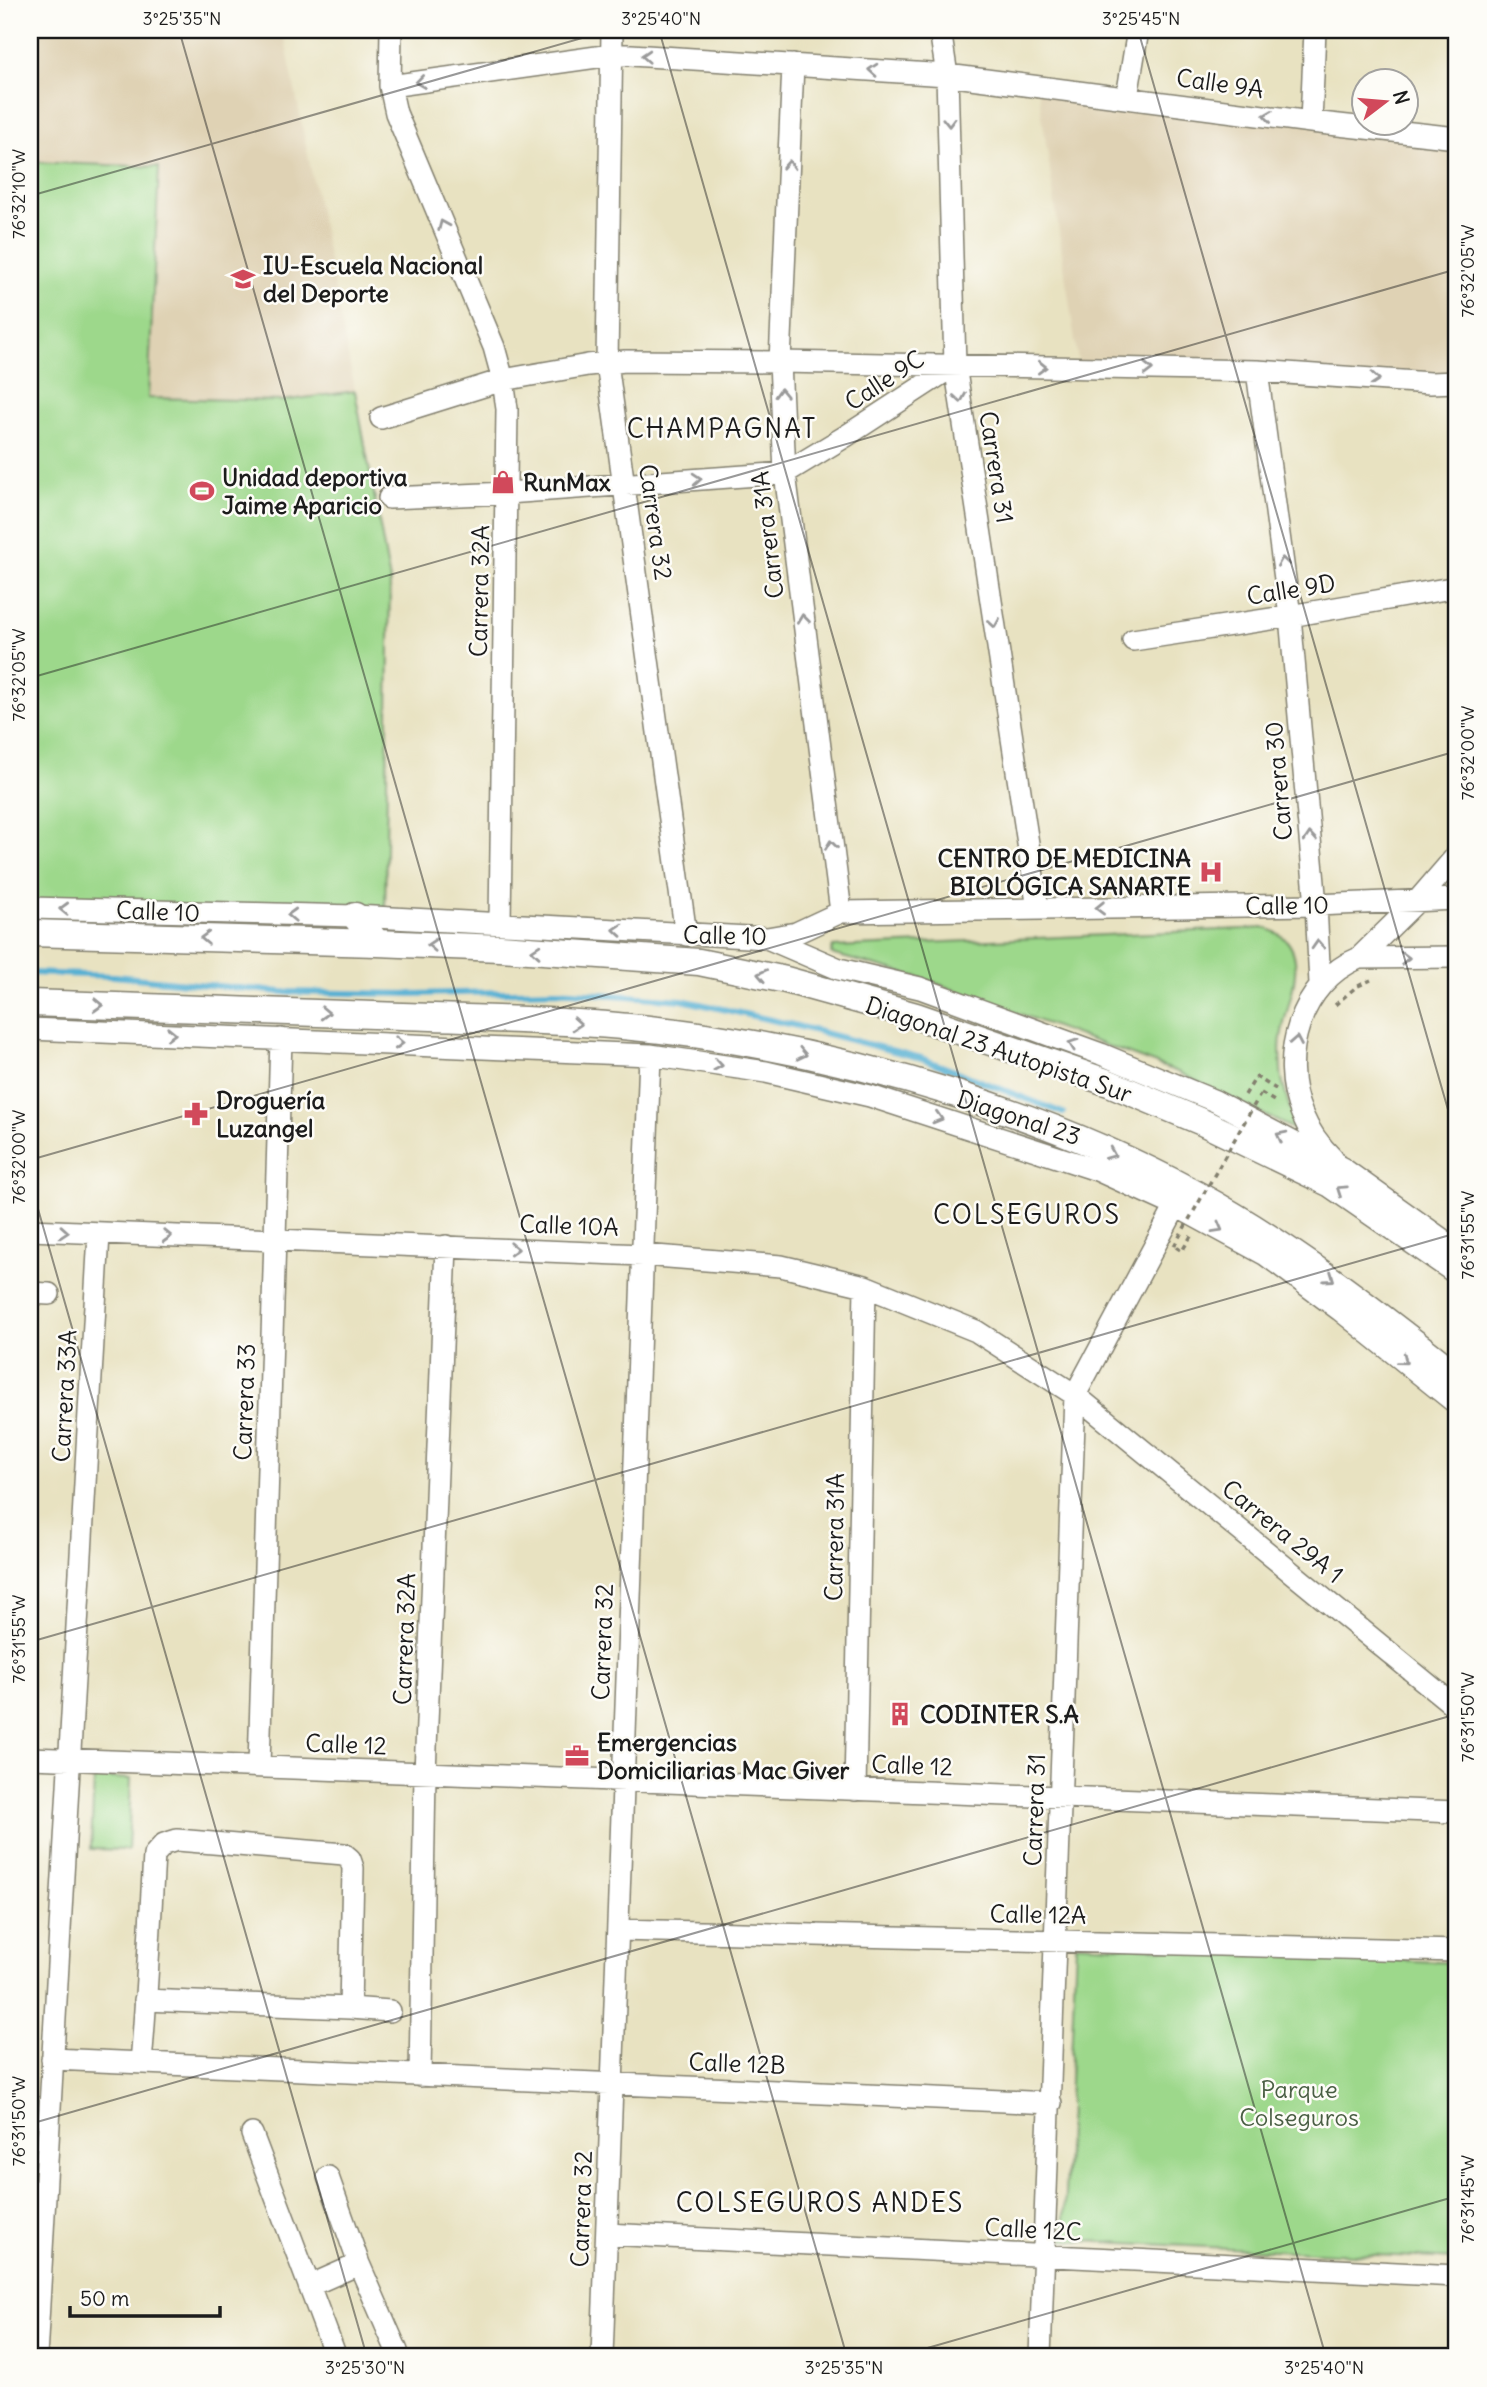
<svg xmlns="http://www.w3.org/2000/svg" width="1487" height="2387" viewBox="0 0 1487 2387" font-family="Delius,sans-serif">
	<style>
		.built { fill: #dfd2b4 }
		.green { fill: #9dd88b; stroke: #5c7a54; stroke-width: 2 }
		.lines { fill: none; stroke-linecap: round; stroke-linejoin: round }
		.stream { stroke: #56b0d3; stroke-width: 6 }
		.minor-casing { stroke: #827f6e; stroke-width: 24 }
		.major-casing { stroke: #827f6e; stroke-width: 29 }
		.path { stroke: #827f6e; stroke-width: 3.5; stroke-dasharray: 5 5; stroke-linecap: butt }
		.minor { stroke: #fff; stroke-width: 21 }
		.major { stroke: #fff; stroke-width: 26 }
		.path-bridge { stroke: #827f6e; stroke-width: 3.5; stroke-dasharray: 5 5; stroke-linecap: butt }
		.oneway { stroke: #999 }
		.ticks { fill: none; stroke: #1c1c1c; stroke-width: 2; stroke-opacity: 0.45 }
		.labels { text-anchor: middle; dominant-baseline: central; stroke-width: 5; stroke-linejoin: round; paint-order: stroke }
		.street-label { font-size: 24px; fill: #1c1c1c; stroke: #fdfcf7 }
		.poi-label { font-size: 24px; font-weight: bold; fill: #1c1c1c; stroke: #fdfcf7; text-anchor: start }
		.park-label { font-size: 24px; fill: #495e43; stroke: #fdfcf7 }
		.neighbourhood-label { font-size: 26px; letter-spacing: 2px; fill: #1c1c1c; stroke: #fdfcf7 }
		.neatline { fill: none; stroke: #1c1c1c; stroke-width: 2.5 }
		.ticks-label { font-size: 18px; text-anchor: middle; fill: #1c1c1c }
	</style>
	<rect width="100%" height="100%" fill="#fdfcf7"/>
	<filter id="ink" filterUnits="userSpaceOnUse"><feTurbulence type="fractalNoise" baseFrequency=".0143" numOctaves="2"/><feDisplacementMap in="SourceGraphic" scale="14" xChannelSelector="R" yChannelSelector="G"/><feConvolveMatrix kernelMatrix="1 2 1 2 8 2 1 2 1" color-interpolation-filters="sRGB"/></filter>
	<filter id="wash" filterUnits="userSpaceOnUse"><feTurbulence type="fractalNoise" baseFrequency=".00686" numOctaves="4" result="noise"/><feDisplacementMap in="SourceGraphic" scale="28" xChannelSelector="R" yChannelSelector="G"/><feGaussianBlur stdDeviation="1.57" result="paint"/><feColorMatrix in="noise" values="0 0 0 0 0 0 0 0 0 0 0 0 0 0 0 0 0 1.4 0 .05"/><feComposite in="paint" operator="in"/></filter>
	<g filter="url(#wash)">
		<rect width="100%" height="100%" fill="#e8e2c1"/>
		<path class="built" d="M30,30H283L355,391L282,401L148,398L159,167L30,162Z
			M1038,88L1457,138V382L1079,368Z
			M30,1772H38L30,2015Z"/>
		<path class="green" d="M30,162L159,167L148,398L282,401L355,391L390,581L385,917L30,908Z
			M1265,928C1316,943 1289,995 1282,1032C1279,1044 1280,1058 1281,1070C1282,1089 1291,1110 1297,1129L1295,1130L1178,1072L922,978L831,954L833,947Z
			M94,1777L131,1779L128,1850L91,1849Z
			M1076,1944L1457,1963V2259L1063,2240Z"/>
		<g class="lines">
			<path class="stream" d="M30,973L114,976L281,992L411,994L558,991L682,1000L789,1024L921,1058L1063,1113"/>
		</g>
	</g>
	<g filter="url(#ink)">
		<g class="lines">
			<g class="minor-casing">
				<path id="minor" d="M391,30L390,86L396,113L494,347L503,380L507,409L500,922
					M612,30L607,363L686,935
					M940,30L947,75L955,365L1038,909
					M793,65L780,362L785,473L841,912
					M390,86L611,55H631L947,75L1311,122L1457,138
					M1127,97L1138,30
					M1311,122L1315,30
					M1257,371L1290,616L1316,905L1320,984
					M381,418L503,380L588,365L625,361L780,362L1257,371L1430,383L1457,382
					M389,498L507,493L785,473L846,436L955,365
					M1133,640L1290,616L1457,587
					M30,908L355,916L767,938L796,933L841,912L1316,905L1457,899
					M767,938L839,969L920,988L1101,1054L1215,1101L1342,1168L1457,1250
					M1359,958L1419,899L1457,855
					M30,1029L650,1055L766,1072L870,1096L1097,1170L1176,1206L1266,1255L1340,1310L1457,1404
					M1333,1159C1320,1146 1309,1131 1302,1114C1278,1058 1300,982 1359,958L1457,957
					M30,1230L643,1255L781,1266L865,1286L976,1331L1075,1395L1457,1708
					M30,1293L49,1294
					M30,1758L1457,1812
					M259,1766L281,1039
					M855,1790L865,1286
					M618,1930L1457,1951
					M350,2008L390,2011
					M52,2059L1051,2103
					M141,2063C147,1994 150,1924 154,1855L164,1844L177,1840L344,1854L350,1859L353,1868L350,2008L145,2000
					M420,2076L425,1773L446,1246
					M252,2134L336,2357
					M328,2177L359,2264L397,2351
					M607,2234L1457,2276
					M309,2286L359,2264
					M36,2357L99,1234
					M602,2357L650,1055
					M1040,2357L1075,1395L1176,1206"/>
			</g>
			<g class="major-casing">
				<path id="major" d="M355,916L377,943
					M30,933L377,943L500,948L699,962L786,980L916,1016L1109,1083L1202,1122L1331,1184L1457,1271
					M30,1003C154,1007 278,1012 402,1016C503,1019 606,1021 706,1036C871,1061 1048,1114 1196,1194C1290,1245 1373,1310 1457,1376"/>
			</g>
			<path class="path" d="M1335,1005L1356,987L1371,980
				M1261,1093L1274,1101L1276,1098
				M1245,1095L1256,1077L1276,1089
				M1176,1247L1182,1251L1191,1236"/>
			<use href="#minor" class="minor"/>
			<use href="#major" class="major"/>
			<path class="path-bridge" d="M1174,1246L1261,1093"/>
		</g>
		<defs><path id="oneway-chevron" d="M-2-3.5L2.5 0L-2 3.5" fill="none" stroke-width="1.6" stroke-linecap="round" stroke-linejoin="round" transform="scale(1.75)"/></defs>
		<g class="oneway">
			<use href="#oneway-chevron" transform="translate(646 56) rotate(-177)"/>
			<use href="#oneway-chevron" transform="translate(873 70) rotate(-176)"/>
			<use href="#oneway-chevron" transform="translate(420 82) rotate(172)"/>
			<use href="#oneway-chevron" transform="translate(1268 116) rotate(-172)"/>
			<use href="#oneway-chevron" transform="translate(949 122) rotate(89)"/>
			<use href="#oneway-chevron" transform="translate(789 165) rotate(-87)"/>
			<use href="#oneway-chevron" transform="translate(443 225) rotate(-113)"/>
			<use href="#oneway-chevron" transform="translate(1042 367) rotate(1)"/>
			<use href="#oneway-chevron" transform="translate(1148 369) rotate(1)"/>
			<use href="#oneway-chevron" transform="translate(1375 379) rotate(4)"/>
			<use href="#oneway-chevron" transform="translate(781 393) rotate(-92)"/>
			<use href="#oneway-chevron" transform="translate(960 398) rotate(81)"/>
			<use href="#oneway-chevron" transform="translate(697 479) rotate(-4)"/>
			<use href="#oneway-chevron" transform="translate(1283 562) rotate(-98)"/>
			<use href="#oneway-chevron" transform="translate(803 619) rotate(-97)"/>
			<use href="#oneway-chevron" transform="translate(994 623) rotate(81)"/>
			<use href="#oneway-chevron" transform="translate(1310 837) rotate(-95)"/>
			<use href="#oneway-chevron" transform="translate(831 845) rotate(-97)"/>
			<use href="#oneway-chevron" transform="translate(1100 908) rotate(179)"/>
			<use href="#oneway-chevron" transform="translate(64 909) rotate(-178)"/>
			<use href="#oneway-chevron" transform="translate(292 915) rotate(-178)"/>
			<use href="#oneway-chevron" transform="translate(618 930) rotate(-176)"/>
			<use href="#oneway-chevron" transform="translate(205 938) rotate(-178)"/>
			<use href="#oneway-chevron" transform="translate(432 945) rotate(-177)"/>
			<use href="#oneway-chevron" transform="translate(1318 945) rotate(-93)"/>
			<use href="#oneway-chevron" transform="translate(536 951) rotate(-176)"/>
			<use href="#oneway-chevron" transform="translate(1405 958) rotate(-1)"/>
			<use href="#oneway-chevron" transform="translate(762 975) rotate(-168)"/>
			<use href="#oneway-chevron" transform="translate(98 1005) rotate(2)"/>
			<use href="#oneway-chevron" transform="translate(325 1013) rotate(2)"/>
			<use href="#oneway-chevron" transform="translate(577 1024) rotate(4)"/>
			<use href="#oneway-chevron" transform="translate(171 1034) rotate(2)"/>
			<use href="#oneway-chevron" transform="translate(1296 1041) rotate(-80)"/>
			<use href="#oneway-chevron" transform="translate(399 1043) rotate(2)"/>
			<use href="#oneway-chevron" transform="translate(1073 1044) rotate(-160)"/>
			<use href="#oneway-chevron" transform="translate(802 1054) rotate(12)"/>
			<use href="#oneway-chevron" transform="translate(718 1065) rotate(9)"/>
			<use href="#oneway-chevron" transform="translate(938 1118) rotate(17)"/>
			<use href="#oneway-chevron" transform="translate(1281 1136) rotate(-153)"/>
			<use href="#oneway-chevron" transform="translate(1111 1154) rotate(23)"/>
			<use href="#oneway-chevron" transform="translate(1341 1190) rotate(-146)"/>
			<use href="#oneway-chevron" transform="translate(1218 1228) rotate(29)"/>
			<use href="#oneway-chevron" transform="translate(64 1232) rotate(4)"/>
			<use href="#oneway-chevron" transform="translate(167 1236) rotate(2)"/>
			<use href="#oneway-chevron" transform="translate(514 1249) rotate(2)"/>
			<use href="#oneway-chevron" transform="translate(1330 1278) rotate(35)"/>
			<use href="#oneway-chevron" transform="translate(1403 1360) rotate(39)"/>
		</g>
	</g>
	<path class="ticks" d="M179,30L847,2357M659,30L1326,2357M1138,30L1457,1141M30,196L610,30M30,678L1457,269M30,1160L1457,751M30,1181L367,2357M30,1642L1457,1233M30,2124L1457,1714M896,2357L1457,2196"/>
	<defs>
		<g id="university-bare" transform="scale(1.89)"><path d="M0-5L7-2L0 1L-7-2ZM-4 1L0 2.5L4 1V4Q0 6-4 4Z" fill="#d1495b" stroke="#fdfcf7" stroke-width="2.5" paint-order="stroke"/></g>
		<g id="shop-bare" transform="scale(1.89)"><path d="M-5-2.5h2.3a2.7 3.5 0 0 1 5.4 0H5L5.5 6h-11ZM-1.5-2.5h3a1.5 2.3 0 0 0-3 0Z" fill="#d1495b" stroke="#fdfcf7" stroke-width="2.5" paint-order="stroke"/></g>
		<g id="stadium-bare" transform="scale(1.89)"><path d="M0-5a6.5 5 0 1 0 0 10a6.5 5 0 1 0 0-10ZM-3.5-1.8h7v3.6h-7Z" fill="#d1495b" stroke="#fdfcf7" stroke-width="2.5" paint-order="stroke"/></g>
		<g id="hospital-bare" transform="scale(1.89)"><path d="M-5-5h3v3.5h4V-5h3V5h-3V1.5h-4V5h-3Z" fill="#d1495b" stroke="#fdfcf7" stroke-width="2.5" paint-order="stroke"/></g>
		<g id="pharmacy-bare" transform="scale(1.89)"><path d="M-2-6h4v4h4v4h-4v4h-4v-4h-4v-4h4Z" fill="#d1495b" stroke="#fdfcf7" stroke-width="2.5" paint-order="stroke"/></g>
		<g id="building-bare" transform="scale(1.89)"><path d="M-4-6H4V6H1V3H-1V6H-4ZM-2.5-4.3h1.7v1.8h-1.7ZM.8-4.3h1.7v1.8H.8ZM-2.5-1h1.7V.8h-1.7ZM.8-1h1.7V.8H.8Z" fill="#d1495b" stroke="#fdfcf7" stroke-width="2.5" paint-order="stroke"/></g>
		<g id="office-bare" transform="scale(1.89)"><path d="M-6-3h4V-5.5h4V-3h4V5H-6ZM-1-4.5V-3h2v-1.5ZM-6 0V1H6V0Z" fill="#d1495b" stroke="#fdfcf7" stroke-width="2.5" paint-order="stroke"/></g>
	</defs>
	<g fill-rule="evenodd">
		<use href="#university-bare" x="243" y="279"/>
		<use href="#shop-bare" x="503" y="482"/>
		<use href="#stadium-bare" x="202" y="491"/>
		<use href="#hospital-bare" x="1211" y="872"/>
		<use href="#pharmacy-bare" x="196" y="1114"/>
		<use href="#building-bare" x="900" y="1714"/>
		<use href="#office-bare" x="577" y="1756"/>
	</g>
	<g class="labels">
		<g class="street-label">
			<text transform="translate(1220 83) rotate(8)">Calle 9A</text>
			<text transform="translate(884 380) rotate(-33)">Calle 9C</text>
			<text transform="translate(997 467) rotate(81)">Carrera 31</text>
			<text transform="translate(656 522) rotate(82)">Carrera 32</text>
			<text transform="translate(767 535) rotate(-97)">Carrera 31A</text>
			<text transform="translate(1291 589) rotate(-9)">Calle 9D</text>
			<text transform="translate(479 591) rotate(-89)">Carrera 32A</text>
			<text transform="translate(1278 781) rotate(-95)">Carrera 30</text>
			<text transform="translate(1287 905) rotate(-1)">Calle 10</text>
			<text transform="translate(158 911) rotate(2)">Calle 10</text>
			<text transform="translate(725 935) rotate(1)">Calle 10</text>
			<text transform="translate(999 1049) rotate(19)">Diagonal 23 Autopista Sur</text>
			<text transform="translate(1019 1117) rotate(18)">Diagonal 23</text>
			<text transform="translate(569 1225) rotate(2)">Calle 10A</text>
			<text transform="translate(64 1396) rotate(-87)">Carrera 33A</text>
			<text transform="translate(244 1402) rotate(-88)">Carrera 33</text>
			<text transform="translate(1283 1531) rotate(39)">Carrera 29A 1</text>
			<text transform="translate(834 1537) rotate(-89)">Carrera 31A</text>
			<text transform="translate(404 1639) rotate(-88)">Carrera 32A</text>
			<text transform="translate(602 1642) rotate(-88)">Carrera 32</text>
			<text transform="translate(346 1744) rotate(2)">Calle 12</text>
			<text transform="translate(912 1765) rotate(2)">Calle 12</text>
			<text transform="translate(1034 1810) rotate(-88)">Carrera 31</text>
			<text transform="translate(1038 1914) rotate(1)">Calle 12A</text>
			<text transform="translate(737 2063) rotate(2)">Calle 12B</text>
			<text transform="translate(581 2209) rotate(-88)">Carrera 32</text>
			<text transform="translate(1033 2229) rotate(3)">Calle 12C</text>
		</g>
		<g class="poi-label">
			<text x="263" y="265">IU-Escuela Nacional<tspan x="263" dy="28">del Deporte</tspan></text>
			<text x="222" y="477">Unidad deportiva<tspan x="222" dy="28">Jaime Aparicio</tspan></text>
			<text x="523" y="482">RunMax</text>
			<text x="1191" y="858" text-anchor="end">CENTRO DE MEDICINA<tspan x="1191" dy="28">BIOLÓGICA SANARTE</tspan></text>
			<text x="216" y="1100">Droguería<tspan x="216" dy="28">Luzangel</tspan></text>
			<text x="920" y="1714">CODINTER S.A</text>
			<text x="597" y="1742">Emergencias<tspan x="597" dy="28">Domiciliarias Mac Giver</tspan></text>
		</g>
		<g class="park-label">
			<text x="1299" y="2089">Parque<tspan x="1299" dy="28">Colseguros</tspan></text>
		</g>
		<g class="neighbourhood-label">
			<text x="722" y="428">CHAMPAGNAT</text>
			<text x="1027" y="1214">COLSEGUROS</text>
			<text x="820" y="2202">COLSEGUROS ANDES</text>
		</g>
	</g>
	<rect width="1487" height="2387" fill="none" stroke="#fdfcf7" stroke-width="77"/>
	<g transform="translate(1385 102) rotate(74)"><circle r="33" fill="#fdfcf7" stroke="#a3a29f" stroke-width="2"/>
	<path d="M0-5L12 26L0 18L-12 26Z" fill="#d1495b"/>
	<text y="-10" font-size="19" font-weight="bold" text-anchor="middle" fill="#1c1c1c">N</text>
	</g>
	<path d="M70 2306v10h150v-10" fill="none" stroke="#1c1c1c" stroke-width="3.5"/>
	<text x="80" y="2306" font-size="21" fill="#1c1c1c" stroke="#fdfcf7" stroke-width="5" paint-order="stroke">50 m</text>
	<rect x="38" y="38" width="1410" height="2310" class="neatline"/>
	<g class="ticks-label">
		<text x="182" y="25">3°25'35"N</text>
		<text x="661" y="25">3°25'40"N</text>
		<text x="1141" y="25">3°25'45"N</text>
		<text transform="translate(19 194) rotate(-90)" y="6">76°32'10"W</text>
		<text transform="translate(1468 271) rotate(-90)" y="6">76°32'05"W</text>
		<text transform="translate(19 675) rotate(-90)" y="6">76°32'05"W</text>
		<text transform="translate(1468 753) rotate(-90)" y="6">76°32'00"W</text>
		<text transform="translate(19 1157) rotate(-90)" y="6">76°32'00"W</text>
		<text transform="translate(1468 1235) rotate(-90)" y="6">76°31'55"W</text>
		<text transform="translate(19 1639) rotate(-90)" y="6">76°31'55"W</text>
		<text transform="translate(1468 1717) rotate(-90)" y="6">76°31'50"W</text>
		<text transform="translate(19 2121) rotate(-90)" y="6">76°31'50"W</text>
		<text transform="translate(1468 2199) rotate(-90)" y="6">76°31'45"W</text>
		<text x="365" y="2374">3°25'30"N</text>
		<text x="844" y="2374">3°25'35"N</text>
		<text x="1324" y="2374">3°25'40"N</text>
	</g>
</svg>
